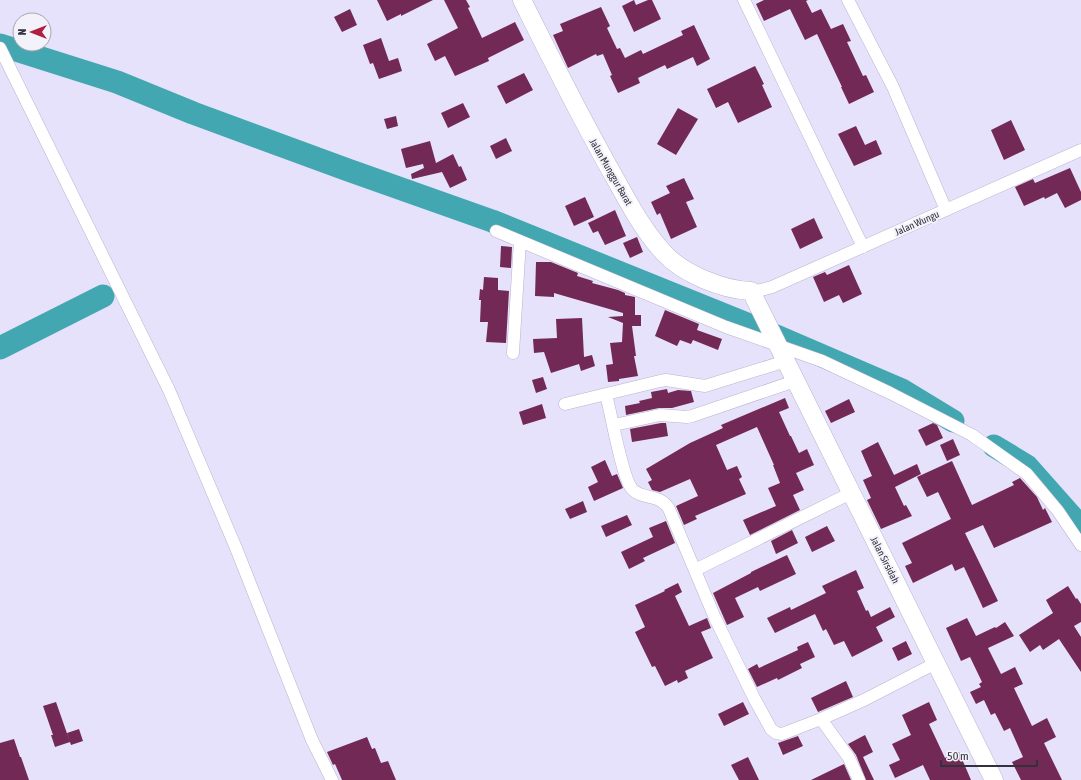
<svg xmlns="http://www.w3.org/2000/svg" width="1081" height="780" viewBox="0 0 1081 780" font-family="'Asap Condensed',sans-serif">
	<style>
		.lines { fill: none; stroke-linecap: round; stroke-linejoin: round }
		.river { stroke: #42a7b0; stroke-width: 23 }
		.building { fill: #722956 }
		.street-casing { stroke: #b9b5cc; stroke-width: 13 }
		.secondary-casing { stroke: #b9b5cc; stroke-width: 19 }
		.street { stroke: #fff; stroke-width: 12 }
		.secondary { stroke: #fff; stroke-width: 18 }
		.labels { text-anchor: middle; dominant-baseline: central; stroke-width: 4; stroke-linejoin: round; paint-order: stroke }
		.street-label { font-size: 10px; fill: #33313b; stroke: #f3f2fb }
	</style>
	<rect width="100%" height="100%" fill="#e6e2fb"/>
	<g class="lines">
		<path class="river" d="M0,45L117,82L193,113L348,170L492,221L769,333L902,390L953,421
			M0,348L103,296
			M994,446L1027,466L1081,527"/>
	</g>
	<path class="building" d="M377,0H433L401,16V14L387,21Z
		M444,0H466L470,7L468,8L482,38L515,22L524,40L488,58L489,61L455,76L445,56L435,61L427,44L458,28Z
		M634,0L636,5L648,0H652L661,19L634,32L622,6Z
		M764,0H808L806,1L812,13L821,9L831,29L843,24L851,41L847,42L863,76L866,75L874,92L849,104L841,87H842L817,34L805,40L790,9L764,21L756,4Z
		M601,7L610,26L607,28L617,49L620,48L625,58L641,50L643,54L683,35L681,31L694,25L710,59L697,66L693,57L667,69L665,65L638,78L640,83L618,93L610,76L612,75L603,54L597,56L596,54L568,68L553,35L563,31L560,24Z
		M350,9L357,25L342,32L334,17Z
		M381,38L389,61L398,58L402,71L379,79L373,63L370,64L363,45Z
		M755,66L764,84L762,85L772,107L738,123L728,102L716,108L707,89Z
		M524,73L533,90L506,104L497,86Z
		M463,103L470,117L448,128L441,113Z
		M678,108L698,119L676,155L657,144Z
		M396,116L398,126L387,129L384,119Z
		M1011,120L1025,150L1004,160L991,130Z
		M856,126L865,145L876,140L882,154L854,166L838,134Z
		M506,138L512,151L496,159L490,146Z
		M430,141L436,163L453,154L459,167L461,166L467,180L450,188L442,172L412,179L411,174L424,168L423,164L406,168L401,149Z
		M1070,168L1081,192V200L1065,208L1057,193L1045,199L1044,197L1024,206L1015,187L1033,179L1035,183Z
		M684,178L694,199L686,202L697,227L671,239L660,213L657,215L651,202L670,193L666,186Z
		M585,197L594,217L574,226L565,206Z
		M615,210L626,236L605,245L598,231L593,233L588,223Z
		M814,218L823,238L800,249L791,229Z
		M637,237L643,252L630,258L623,243Z
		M501,246L512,247L511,268L500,267Z
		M536,262H551L578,273L577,276L593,281L592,283L618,290L625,293V295L635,297V315H641V326H632L636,356H634L638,376L619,379V381L608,382L606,365L613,364L610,343L622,342L623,323L608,317L623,316V313L554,293V297L535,296Z
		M849,265L862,294L843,303L839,295L824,302L813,277L825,272L827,275Z
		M484,277L498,278V290L509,291L506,343L486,342L488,322H480L481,300H479L480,289L483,290Z
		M665,310L699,324L697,330L722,339L718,350L693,340L691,344L680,340L677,346L655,336Z
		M582,318L584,357L592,355L595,366L581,371L579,364L551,373L544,352L534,353L533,339L557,338L556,319Z
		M543,377L547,389L536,393L532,380Z
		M667,389L668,393L678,390L691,391L694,402L672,408H659L626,415L625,406L640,403L639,401L652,398L651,392Z
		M785,398L789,408L779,412L790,436H791L799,453L807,449L814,465L796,473L804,490L793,495L800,510L750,535L743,520L776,506L768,488L780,483L773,465H774L757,427L716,445L727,470L737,466L742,477L739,479L746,494L695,516L697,519L684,525L676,506L698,496L690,479L660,492L652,490L648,482L652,480L646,469L690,443L723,428L721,425Z
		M849,399L855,412L831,423L825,411Z
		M542,404L546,418L523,425L519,412Z
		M661,423H666L668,436L632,442L630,429Z
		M933,423L937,425L943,438L926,446L918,430Z
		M953,439L960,455L947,461L940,445Z
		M878,442L894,475L917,464L921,474L895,487L904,506L906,505L912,516L881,529L867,500L871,498L863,480L872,476L861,451Z
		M605,460L612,476L617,474L623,488L594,501L588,487L598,482L591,467Z
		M952,461L972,505L1014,485L1012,482L1020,478L1037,497L1043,510L1045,508L1052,522L994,548L983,525L965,533L998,601L983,608L964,567L955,571L952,564L913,583L905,566L912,563L902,543L951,519L938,492L927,497L917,477Z
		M583,501L587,512L570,519L565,509Z
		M627,515L632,525L606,537L601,526Z
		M666,521L675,543L643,558L645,561L629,569L621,552L653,537L649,528Z
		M827,526L835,541L812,552L805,537Z
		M792,530L798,543L776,554L771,541Z
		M787,555L796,574L760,591L758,587L735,598L744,617L727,625L713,593L751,573V572Z
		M856,570L864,588L857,591L866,611L868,610L871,617L890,607L895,617L876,627L883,641L852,657L844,641L834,645L826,629L823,631L815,614L775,633L767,618L790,607L791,610L826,593L822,586Z
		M678,583L682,592L675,596L689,626L707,618L711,628L701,632L713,658L685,671L688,678L678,683L677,680L665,686L655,666L652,667L635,632L645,627L635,605L665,591L664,590Z
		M1068,586L1076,599L1077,598L1081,604V622L1074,626L1081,637V672L1059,639L1043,650L1040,645L1030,652L1019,635L1053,613L1046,600Z
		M967,618L976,636L995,627L996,628L1005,622L1014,636L988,648L1001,674L1015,667L1023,684L1014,688L1032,726L1047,718L1056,737L1044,743L1062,780H1021L1012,762L1023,757L1010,728L1004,731L995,713L991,715L984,700L976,704L970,692L981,687L979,684L982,682L970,657L961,661L946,628Z
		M906,641L912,654L898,661L892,648Z
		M808,642L815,657L800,664L802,668L778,680L777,678L757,687L748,669L757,664L759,668L798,650L797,647Z
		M846,681L853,697L818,712L811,698Z
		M56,702L70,742L55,747L51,735H53L43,706Z
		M743,702L749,714L724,726L718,714Z
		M929,702L937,720L929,724L945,758L959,752L971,780H930L923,765L895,778L889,765L900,760L892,744L911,735L902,715Z
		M79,729L83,741L71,745L67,733Z
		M865,735L873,752L863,757L874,780H866L856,755L848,744Z
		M798,736L803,746L783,755L778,743Z
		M367,737L372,749L375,748L381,763L388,761L396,780H342L335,764L333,765L327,752Z
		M14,739L20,757H21L29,780H0V743Z
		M748,757L759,780H739L731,765Z
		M844,764L851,780H811Z"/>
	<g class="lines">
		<g class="street-casing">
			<path id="street" d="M744,0L863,247
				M848,0L893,87L946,210
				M0,48L169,390L236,548L312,740L332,780
				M496,231L726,327L822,361L890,393L972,435L1027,474L1058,511L1081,545
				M751,291L761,290L772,287L1081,150
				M513,353L520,241
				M606,394C611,413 622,477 632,489C642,500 660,493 669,509L715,618L754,698L771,729L776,733L782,734L821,719L849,758L859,780
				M565,404L660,381L666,380L705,386L786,361
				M614,425L660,415L687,417L692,416L795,381
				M695,570L851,493
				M821,719L864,700L936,663"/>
		</g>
		<g class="secondary-casing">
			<path id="secondary" d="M522,0C552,60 582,121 616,180C630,205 644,232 664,253C683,274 723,290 751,291L994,780"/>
		</g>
		<use href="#street" class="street"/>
		<use href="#secondary" class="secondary"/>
	</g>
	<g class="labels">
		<g class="street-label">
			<text transform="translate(611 172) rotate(60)">Jalan Munggur Barat</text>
			<text transform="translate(917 223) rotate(-24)">Jalan Wungu</text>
			<text transform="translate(885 560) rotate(63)">Jalan Sirsidah</text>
		</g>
	</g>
	<g transform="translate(32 32) rotate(270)"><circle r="19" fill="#f3f2fb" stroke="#a6a5ae"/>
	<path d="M0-3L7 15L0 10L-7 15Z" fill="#b11e40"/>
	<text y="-6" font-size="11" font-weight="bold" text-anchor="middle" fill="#33313b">N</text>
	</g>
	<path d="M941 760v6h96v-6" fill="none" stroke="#33313b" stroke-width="2"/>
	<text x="947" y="760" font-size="12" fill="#33313b" stroke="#f3f2fb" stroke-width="3" paint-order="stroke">50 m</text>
</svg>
